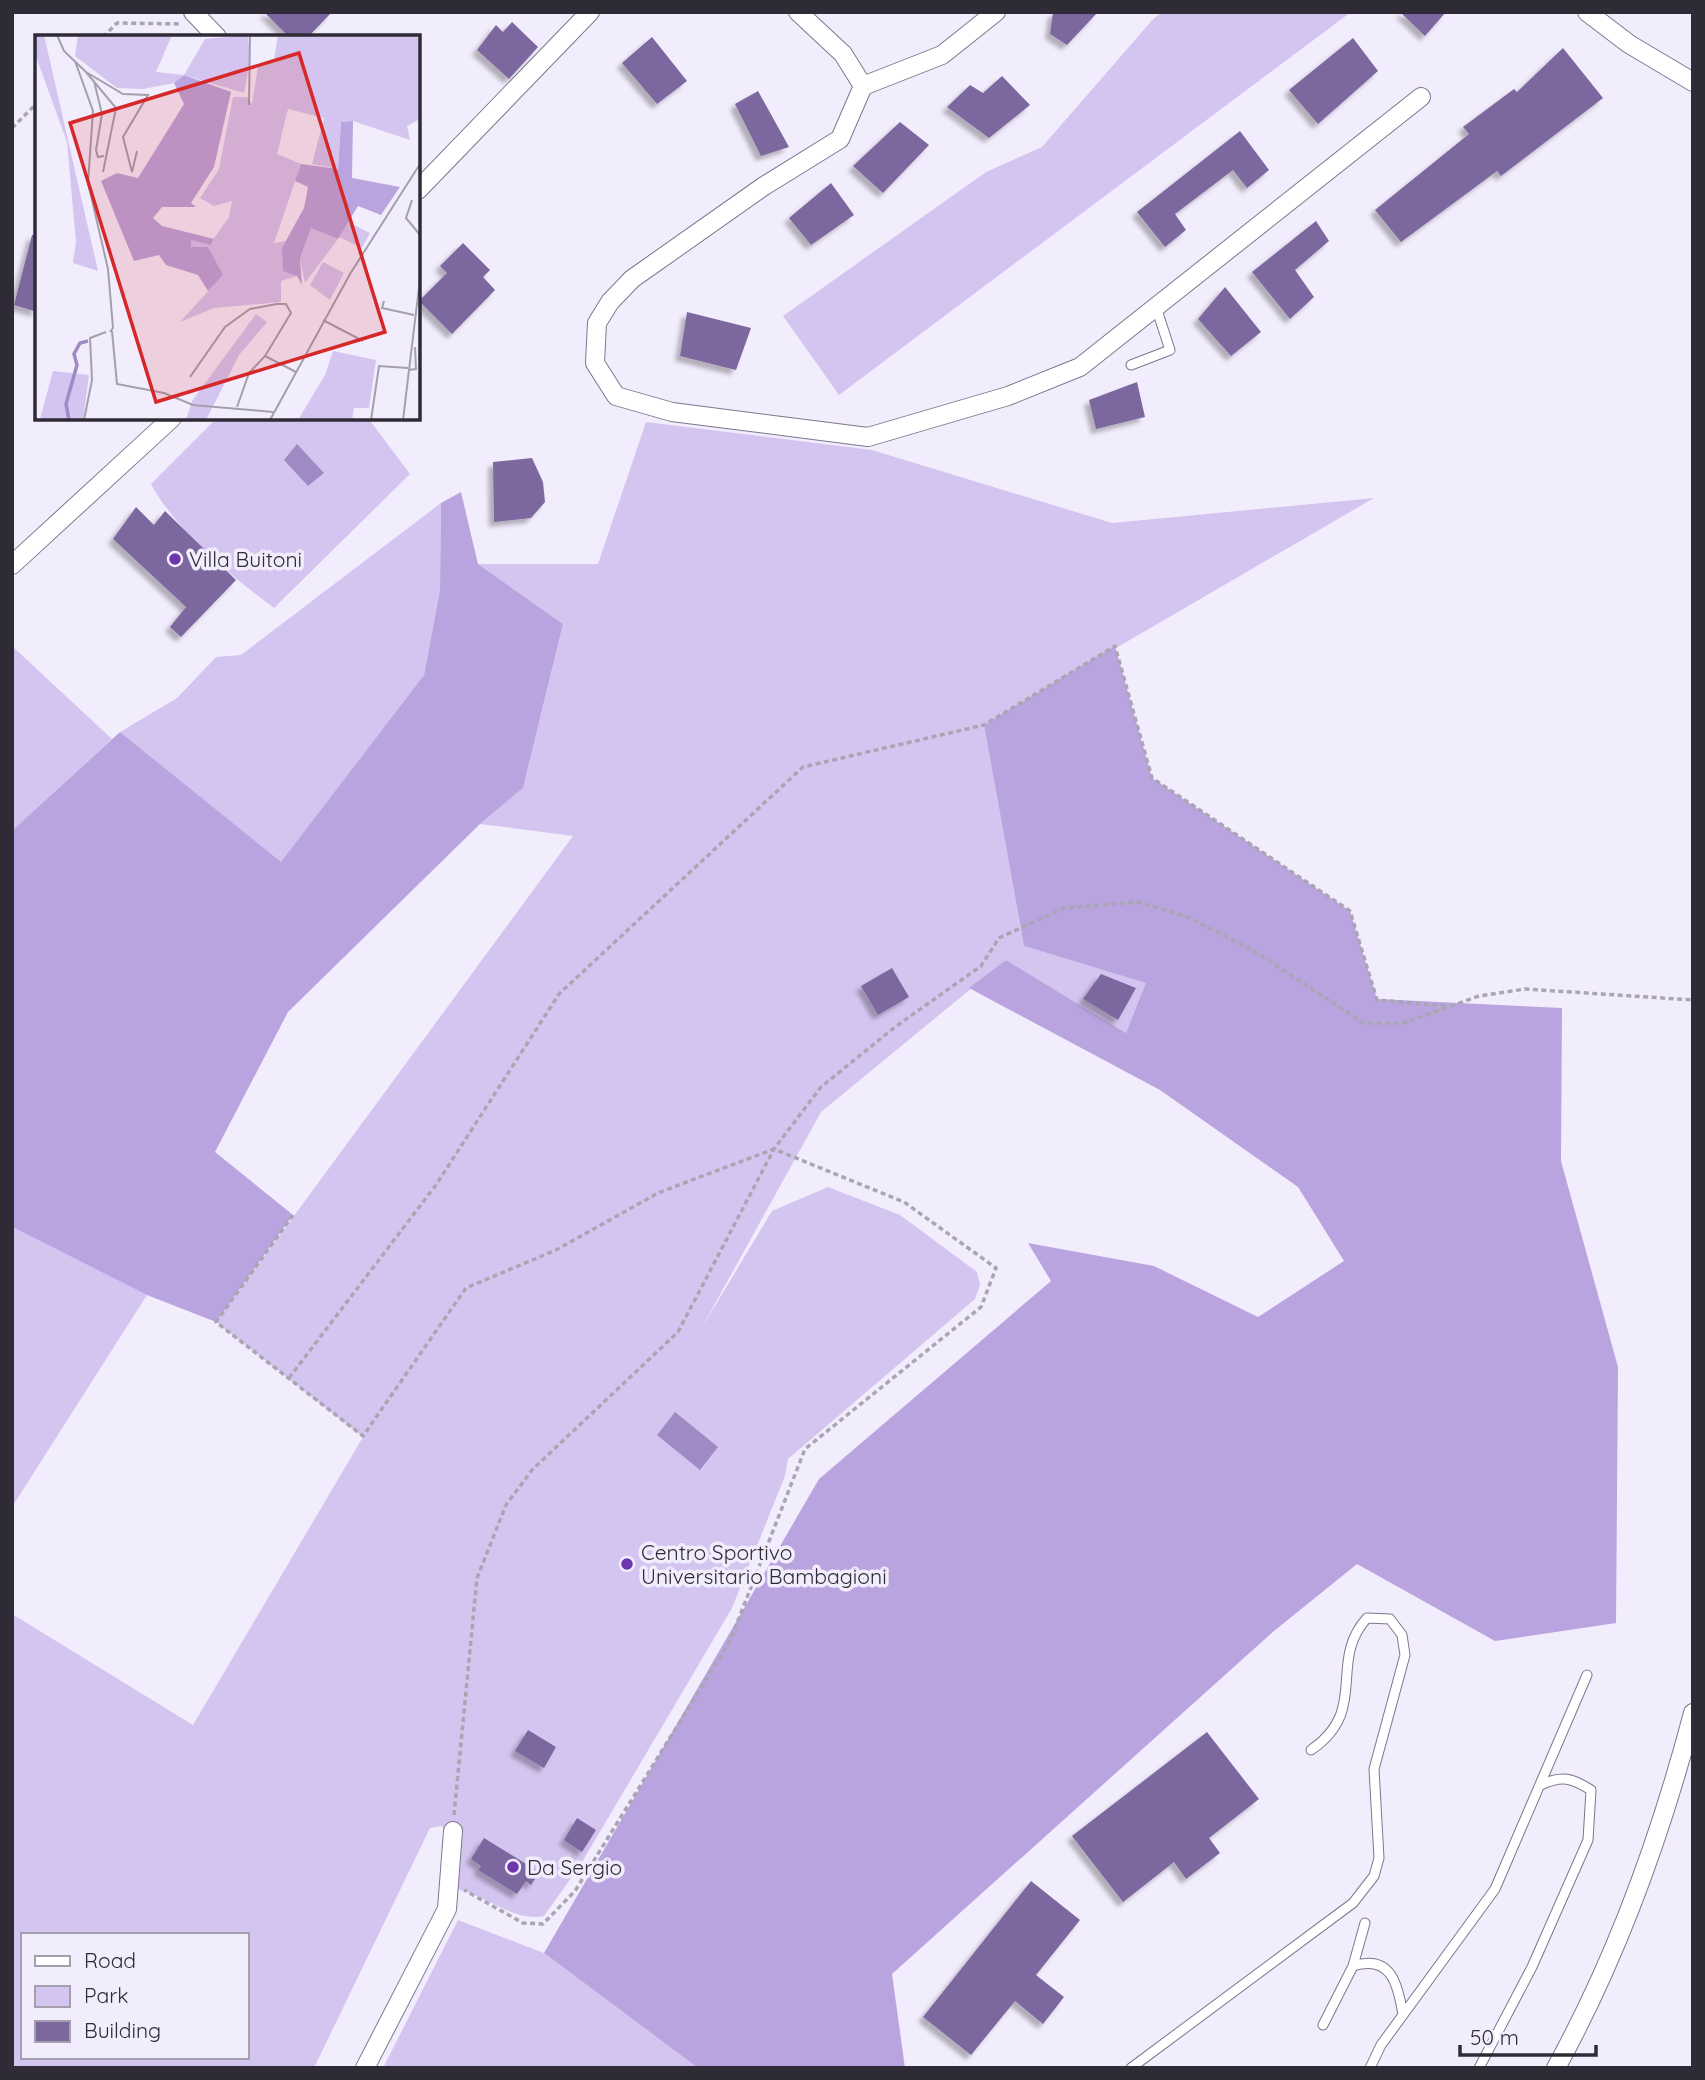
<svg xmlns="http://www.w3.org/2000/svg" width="1705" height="2080" viewBox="0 0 1705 2080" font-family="Quicksand,sans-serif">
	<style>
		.green { fill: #d4c5f0; fill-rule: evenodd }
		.forest { fill: #baa4df }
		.water { fill: #9f8ac3 }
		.building { fill: #7c689f; filter: url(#shadow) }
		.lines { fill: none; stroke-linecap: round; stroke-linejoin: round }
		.lane-casing { stroke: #7e768d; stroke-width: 11 }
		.street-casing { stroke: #7e768d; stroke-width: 20 }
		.path { stroke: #aaa5b3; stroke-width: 3.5; stroke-dasharray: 5 3.5; stroke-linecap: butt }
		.lane { stroke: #fff; stroke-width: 9 }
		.street { stroke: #fff; stroke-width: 18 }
		.poi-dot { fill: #6d36ac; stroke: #f2edfd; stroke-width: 2.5 }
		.labels { text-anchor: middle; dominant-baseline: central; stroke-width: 7; stroke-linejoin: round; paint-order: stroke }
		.poi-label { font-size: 21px; fill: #2f2b36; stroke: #f2edfd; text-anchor: start }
		.inset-river { fill: none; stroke: #9f8ac3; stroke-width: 3.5 }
		.inset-road { fill: none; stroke: #a49fad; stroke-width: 2 }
		.view { fill: #d62828; fill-opacity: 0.15; stroke: #d62828; stroke-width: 3.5 }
		.inset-edge { fill: none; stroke: #2f2b36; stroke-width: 3.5 }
	</style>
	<defs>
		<filter id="shadow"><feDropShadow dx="-5" dy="5" stdDeviation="2" flood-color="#0004"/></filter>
	</defs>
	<rect width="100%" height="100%" fill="#f2edfd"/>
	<path class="green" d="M1163,12H1351L839,395L783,316L986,172L1042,147L1154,18Z
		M217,418H368L410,474L274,608C229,574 178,533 151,484Z
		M646,422L872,450L1112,523L1374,498L984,725L1024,946L1147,983L1126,1033L1006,960L821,1112L701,1329L772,1211L828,1187L900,1215L977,1272L980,1285L975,1299L788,1459L785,1476L732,1608L581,1864L544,1916C511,1923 482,1890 449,1888L453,1831L441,1826L430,1828L314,2068H12V1614L193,1725L363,1437L216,1322L573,836L480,824L523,788L563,624L478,564H598ZM23,1935H247V2057H23Z
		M441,503L440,590L424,675L281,863L120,732L177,698L216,657L241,655Z
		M12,646L112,739L15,829L12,825Z
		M12,1227L147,1295L12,1507Z
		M458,1920L544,1953L698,2068H383Z"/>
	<path class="forest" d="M461,492L478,564L563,624L523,788L480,824L288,1012L215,1152L293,1215L216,1322L147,1295L12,1227V831L120,732L281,862L424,675L440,590L441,503Z
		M1115,646L1152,778L1350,911L1377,999L1562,1008L1561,1161L1618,1367L1616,1623L1495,1641L1357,1564L1274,1631L892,1974L905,2068H698L544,1953L819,1479L1051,1281L1028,1243L1154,1266L1258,1317L1344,1261L1298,1187L1160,1090L969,988L1006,960L1126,1033L1146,983L1024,946L984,725Z"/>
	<path class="water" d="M297,444L324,473L308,486L284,460Z
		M675,1412L718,1447L700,1470L657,1435Z"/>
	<path class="building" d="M264,12H332L308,37H289Z
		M1053,12H1098L1067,45L1050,34Z
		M1400,12H1446L1425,36Z
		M512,22L538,47L509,79L477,50L496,25L503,32Z
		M652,37L687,81L657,104L622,63Z
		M1353,38L1378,71L1318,124L1289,90Z
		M1563,48L1603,98L1501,176L1497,171L1401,242L1375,210L1469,134L1463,127L1514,89L1517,92Z
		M1002,76L1030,105L989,138L947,107L970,85L983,93Z
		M758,91L789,147L761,156L735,104Z
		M900,122L929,145L883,193L853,166Z
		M1240,131L1269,170L1247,188L1233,170L1175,214L1186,230L1165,247L1137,212Z
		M831,183L854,215L811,245L789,218Z
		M1316,221L1329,241L1295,270L1314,297L1290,319L1252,272Z
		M32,235H37V312L14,305Z
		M463,243L490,270L483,277L495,290L452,334L419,301L447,273L440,266Z
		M1225,287L1261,332L1231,356L1198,319Z
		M687,312L751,328L736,370L680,356Z
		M1137,382L1145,417L1096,429L1089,400Z
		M532,458L543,482L545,502L531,518L494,522L493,462Z
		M136,507L154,525L165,511L236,580L181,637L170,627L186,607L113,539Z
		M892,968L909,997L878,1015L861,986Z
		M1101,974L1136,988L1118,1020L1083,999Z
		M528,1730L556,1747L544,1768L515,1751Z
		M1207,1732L1259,1799L1209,1838L1220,1853L1186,1879L1174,1862L1123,1902L1072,1836Z
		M577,1818L596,1830L582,1852L564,1840Z
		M484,1838L539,1872L531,1885L526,1881L517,1894L478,1870L481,1866L471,1859Z
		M1031,1881L1080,1920L1036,1975L1064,1997L1043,2024L1015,2001L971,2055L923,2017Z"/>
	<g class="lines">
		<g class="lane-casing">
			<path id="lane" d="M1131,365L1170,350L1156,307
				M1353,1966L1365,1923
				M1323,2025L1353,1966C1391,1954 1398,1984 1403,2015
				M1131,2068L1353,1903L1374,1876L1379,1858L1374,1769L1405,1655L1402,1635L1390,1619L1367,1618C1327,1662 1370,1710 1311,1750
				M1370,2068L1381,2045L1495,1889L1587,1675
				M1479,2068L1532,1967L1588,1840L1591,1790C1572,1778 1562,1775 1541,1785"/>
		</g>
		<g class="street-casing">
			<path id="street" d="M193,12L217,37
				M798,12L843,54L863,86L840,139L764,186L632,279L610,302L597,323L595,363L616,396L672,412L868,437L1008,396L1080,367L1421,97
				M1587,12L1629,44L1693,82
				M863,86L942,55L996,12
				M418,190L590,12
				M12,565L172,418
				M365,2068L447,1909L453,1831
				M1556,2068C1617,1957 1661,1835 1693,1713"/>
		</g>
		<path class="path" d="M103,37L117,23L182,24
			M12,128L37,103
			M293,1215L216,1322L363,1436L466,1288L556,1250L658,1193L774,1149L904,1202L996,1268L981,1307L805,1449L730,1641L575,1891L543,1924L523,1923L464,1890
			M289,1378L436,1185L559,994L803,767L984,725L1115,646L1152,778L1350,911L1377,1000L1447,1006
			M454,1815L477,1578L506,1505L532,1470L678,1332L774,1149L821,1087L895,1027L981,966L999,938L1064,908L1138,902L1188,917L1254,951L1364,1023H1404L1479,996L1525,989L1693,1000"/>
		<use href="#lane" class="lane"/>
		<use href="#street" class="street"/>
	</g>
	<g class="poi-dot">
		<circle cx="175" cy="559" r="7"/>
		<circle cx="627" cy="1564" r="7"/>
		<circle cx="513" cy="1867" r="7"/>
	</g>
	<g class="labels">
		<g class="poi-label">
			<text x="189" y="559">Villa Buitoni</text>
			<text x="641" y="1552">Centro Sportivo<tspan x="641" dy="24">Universitario Bambagioni</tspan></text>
			<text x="527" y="1867">Da Sergio</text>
		</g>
	</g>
	<g transform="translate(35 35)">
		<rect width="385" height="385" fill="#f2edfd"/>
		<path d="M0,0H9L63,236L38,228L41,207L32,107L0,19ZM43,0H137L121,37L149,40L170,4L213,0L215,25L209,58L149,40L139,48L108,54L82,53L40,21ZM243,0H380L385,4V84L372,91L375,105L318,86L306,87L303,134L277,129L289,83L253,74L242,119L266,129L239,208L251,206L247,213L262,241L246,246V267L179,273L145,287L188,240L155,212L156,205L175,209L194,182L197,166L179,171L165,163L184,134L198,62H212L217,69L223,32L239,25ZM313,187L335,198L327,213L304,202ZM276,193L303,204L270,248L265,224ZM288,227L309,238L295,265L275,250ZM221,279L232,287L204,320L171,385H151L157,366ZM298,316L341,325L334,373H319L317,385H263L290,340ZM18,336L54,340L48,385H0L5,384Z" fill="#d4c5f0"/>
		<path d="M149,40L196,57L179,132L156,168L161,172H127L118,183L127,191L179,204L175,210L156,205V212H173L188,240L173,256L163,240L131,230L124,220L99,226L66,146L82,138L103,143L149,69L139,48ZM318,86L317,143L365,152L346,180L323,171L303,204L276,193L265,224L267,250L262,241L248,236L247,213L269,173L273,152L260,146L266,129L303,134L306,87Z" fill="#baa4df"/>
		<path class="inset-river" d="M34,385L31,369L42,330L39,319L45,308L53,306"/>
		<path class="inset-road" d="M22,0L29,16L51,37M40,26L58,76L53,148L73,234L78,293L75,297M59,46L67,79L61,115L63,122L69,121M214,70L215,0M68,137L81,73L51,37L88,59L113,60L88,102L97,137L102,116M377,165L371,183L385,200M349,266L347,273L379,280M288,285L328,306M77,296L82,349L129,358L158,370L238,377M373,335L381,334L380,312M155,342L190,292L215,274L242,269H251L256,278L230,321L261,337M202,372L214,338L230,321M49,385L57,345L55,303L71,297M235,385L315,239L385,129M336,385L344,331L373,333M368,385L385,244"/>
		<path class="view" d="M264,18L350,297L121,367L35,88Z"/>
		<rect width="385" height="385" class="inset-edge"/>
	</g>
	<rect width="1705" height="2080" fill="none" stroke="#2f2b36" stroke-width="28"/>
	<rect x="21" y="1933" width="228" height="126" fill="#f2edfd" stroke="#a49fad" stroke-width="2"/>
	<rect x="35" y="1956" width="35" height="10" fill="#ffffff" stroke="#a49fad" stroke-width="2"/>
	<text x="84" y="1968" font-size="21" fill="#2f2b36">Road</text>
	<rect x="35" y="1986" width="35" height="21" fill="#d4c5f0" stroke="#a49fad" stroke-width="2"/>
	<text x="84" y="2003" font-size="21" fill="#2f2b36">Park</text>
	<rect x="35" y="2021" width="35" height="21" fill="#7c689f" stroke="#a49fad" stroke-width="2"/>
	<text x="84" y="2038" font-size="21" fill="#2f2b36">Building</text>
	<path d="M1460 2045v10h136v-10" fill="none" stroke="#2f2b36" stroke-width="3.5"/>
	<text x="1470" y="2045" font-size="21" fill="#2f2b36" stroke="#f2edfd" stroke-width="5" paint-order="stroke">50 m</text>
</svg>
